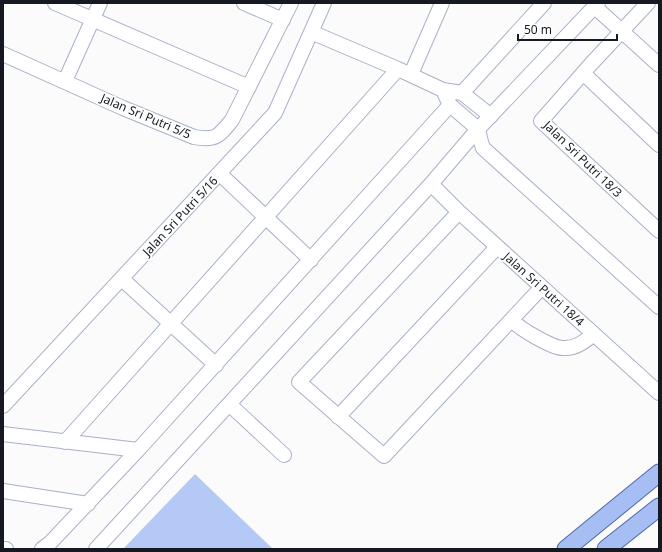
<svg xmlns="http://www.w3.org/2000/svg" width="662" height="552" viewBox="0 0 662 552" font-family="'Noto Sans',sans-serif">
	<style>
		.green { fill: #b5c9f7 }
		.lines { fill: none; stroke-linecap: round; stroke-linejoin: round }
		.minor-casing { stroke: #a7b1c7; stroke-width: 16 }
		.major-casing { stroke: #4f68a6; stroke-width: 19 }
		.minor { stroke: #fff; stroke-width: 14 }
		.major { stroke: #a7bef4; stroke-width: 17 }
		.labels { text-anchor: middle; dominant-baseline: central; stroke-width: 3.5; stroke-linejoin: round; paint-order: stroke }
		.street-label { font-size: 12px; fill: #161921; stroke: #fff }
	</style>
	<rect width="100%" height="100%" fill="#fbfbfb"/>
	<path class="green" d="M195,474L273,549H123Z"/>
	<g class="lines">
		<g class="minor-casing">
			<path id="minor" d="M55,3L249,87
				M244,3L283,20
				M648,3L591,64L541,121L659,231
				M595,7L659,65
				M311,32L398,69L443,90L462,93L491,116
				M3,54L123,108L194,137C216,141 219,136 232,120L291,3
				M583,73L659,145
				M411,74L442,3
				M65,81L100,3
				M443,90L450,105L478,129L481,142L483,148L659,307
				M462,93L544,3
				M220,174L311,260
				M431,184L459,212L659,393
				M459,212L299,382L384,456L542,287
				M122,279L216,365
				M512,320C519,329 553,348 563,348C576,349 585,341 594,334
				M229,404L284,455
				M3,406L275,113L324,3
				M338,417L497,247
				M3,434L138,450L450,105
				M65,442L398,69
				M3,491L88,504
				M3,549H6
				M42,549L50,543L138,450
				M96,549L431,184L478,129L598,3"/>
		</g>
		<g class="major-casing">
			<path id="major" d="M566,549L659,473
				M606,549L659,507"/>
		</g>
		<use href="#minor" class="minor"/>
		<use href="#major" class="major"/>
	</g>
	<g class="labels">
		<g class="street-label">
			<text transform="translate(146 116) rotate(23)">Jalan Sri Putri 5/5</text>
			<text transform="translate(583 159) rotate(44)">Jalan Sri Putri 18/3</text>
			<text transform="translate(180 216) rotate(-47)">Jalan Sri Putri 5/16</text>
			<text transform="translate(544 289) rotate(42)">Jalan Sri Putri 18/4</text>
		</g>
	</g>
	<rect width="662" height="552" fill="none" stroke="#161921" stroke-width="8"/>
	<path d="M518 34v6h99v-6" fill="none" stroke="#161921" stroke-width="2"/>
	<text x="524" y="34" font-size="12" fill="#161921" stroke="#ffffff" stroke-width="3" paint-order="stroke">50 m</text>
</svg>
